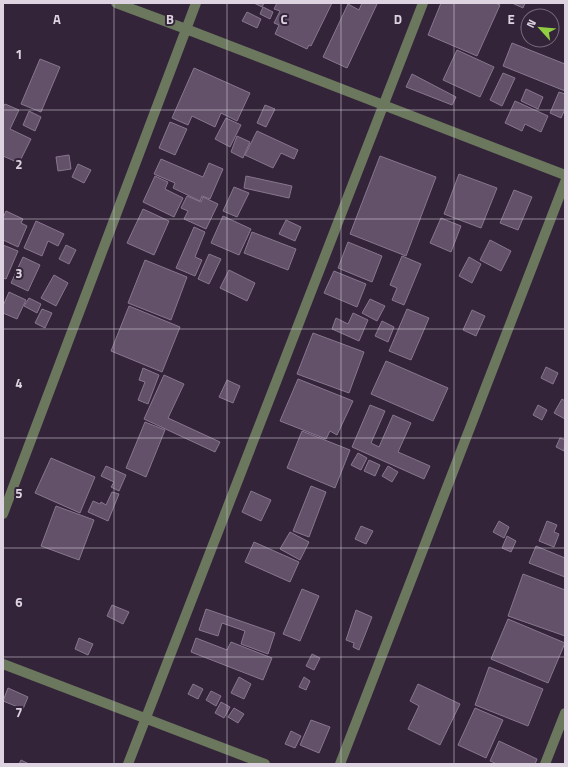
<svg xmlns="http://www.w3.org/2000/svg" width="568" height="767" viewBox="0 0 568 767" font-family="'Titillium Web',sans-serif">
	<style>
		.building { fill: #625168; stroke: #88768f }
		.lines { fill: none; stroke-linecap: round; stroke-linejoin: round }
		.minor { stroke: #6b785e; stroke-width: 10 }
		.grid { fill: none; stroke: #ddd3e1; stroke-width: 1; stroke-opacity: 0.55 }
		.grid-label { font-size: 13px; text-anchor: middle; font-weight: bold; fill: #ddd3e1; stroke: #332439; stroke-width: 4; stroke-linejoin: round; paint-order: stroke }
	</style>
	<rect width="100%" height="100%" fill="#332439"/>
	<path class="building" d="M254,3H264L262,7Z
		M277,3H332L311,46L309,45L307,49L275,34L279,25L274,23L280,11L274,9Z
		M362,3H374L377,4L347,68L323,57L348,4L359,10Z
		M441,3H495L500,5L477,56L428,35Z
		M512,3H525L523,8Z
		M263,7L273,12L270,19L260,14Z
		M247,12L261,19L257,28L242,21Z
		M512,43L565,64V91L503,66Z
		M457,50L494,67L480,97L443,80Z
		M40,59L60,67L41,112L21,104Z
		M194,68L250,93L237,121L221,113L215,127L192,116L188,125L172,118Z
		M503,73L515,78L502,106L490,100Z
		M412,74L456,97L452,105L406,87Z
		M526,89L543,97L538,109L521,101Z
		M559,92L565,94V109L561,118L550,113Z
		M515,101L548,116L541,132L525,124L522,131L505,123Z
		M5,104L19,110L10,129L31,139L19,163L3,156V107Z
		M265,105L275,109L266,127L257,123Z
		M29,111L41,117L35,131L23,125Z
		M226,118L241,125L230,147L215,139Z
		M170,122L187,129L175,155L159,148Z
		M257,131L298,150L294,159L281,153L273,168L245,155Z
		M237,136L250,142L243,158L231,152Z
		M69,155L71,169L58,171L56,157Z
		M380,156L436,177L406,256L350,234Z
		M161,159L203,177L209,163L223,169L210,199L202,196L200,201L173,188L175,183L154,174Z
		M78,164L91,170L84,183L72,177Z
		M459,174L497,188L481,228L444,214Z
		M155,176L168,182L165,189L183,198L174,217L143,202Z
		M246,176L292,186L289,198L244,188Z
		M234,187L249,193L237,217L223,211Z
		M514,190L532,197L518,230L500,223Z
		M187,196L201,202L203,197L218,204L206,229L184,219L188,211L181,208Z
		M143,209L169,221L154,255L127,243Z
		M6,211L23,219L21,223L27,226L18,247L3,240V218Z
		M223,216L251,229L239,255L211,243Z
		M441,218L461,226L451,252L430,243Z
		M286,220L301,227L295,241L279,234Z
		M36,221L64,234L58,246L48,241L42,256L24,248Z
		M194,227L205,232L195,257L202,260L195,276L176,268Z
		M252,232L296,249L288,270L244,253Z
		M490,240L511,251L501,271L480,260Z
		M348,242L382,256L372,282L338,268Z
		M3,245L18,251L6,279L3,278Z
		M66,245L76,250L69,264L59,259Z
		M209,254L221,259L209,284L198,279Z
		M402,256L421,264L404,305L392,300L397,288L390,285Z
		M23,257L40,265L28,291L11,283Z
		M469,257L481,264L472,283L459,276Z
		M145,260L187,277L171,320L128,303Z
		M229,270L255,283L247,301L220,288Z
		M334,271L366,284L357,307L324,293Z
		M54,275L68,283L56,306L41,298Z
		M9,292L26,300L17,319L3,313V306Z
		M29,298L41,304L37,313L24,306Z
		M370,299L385,306L377,321L362,313Z
		M129,306L180,327L162,372L111,351Z
		M42,309L52,313L45,328L35,323Z
		M407,309L429,318L411,360L389,351Z
		M472,310L485,316L476,336L463,330Z
		M353,313L368,320L359,341L332,329L336,318L348,324Z
		M382,321L394,327L388,342L375,336Z
		M313,333L364,352L349,393L297,374Z
		M386,361L448,388L433,421L371,394Z
		M546,367L558,373L553,384L541,378Z
		M143,368L159,375L148,404L138,400L145,382L139,380Z
		M164,375L184,384L168,418L220,442L215,452L144,419Z
		M298,379L353,401L337,435L330,431L326,439L280,421Z
		M227,380L240,386L233,403L219,397Z
		M562,399L565,401V419L554,413Z
		M370,405L385,411L371,443L379,447L393,415L411,423L398,452L430,466L424,479L352,447Z
		M538,405L547,410L542,420L533,415Z
		M145,422L165,430L146,477L126,468Z
		M302,431L350,450L335,488L287,468Z
		M560,438L565,440L564,451L556,447Z
		M358,453L367,458L361,470L351,465Z
		M51,458L95,477L80,513L35,493Z
		M369,460L380,465L375,476L364,471Z
		M106,466L126,475L119,491L111,487L114,482L101,476Z
		M388,466L398,472L392,482L382,476Z
		M311,486L326,492L309,537L293,531Z
		M251,491L271,500L261,521L242,512Z
		M112,492L119,494L108,521L88,512L93,501L100,504L101,502L106,505Z
		M56,506L94,520L79,560L41,546Z
		M499,521L509,527L504,538L493,532Z
		M547,521L557,525L554,532L559,534L554,547L539,541Z
		M361,526L373,531L366,544L355,539Z
		M290,532L309,542L300,560L280,549Z
		M507,536L516,541L511,552L502,548Z
		M254,542L299,562L290,582L245,562Z
		M536,546L565,558V577L529,563Z
		M523,574L565,590V636L508,616Z
		M302,589L319,596L300,641L283,634Z
		M112,605L129,612L123,624L107,616Z
		M206,609L275,633L268,654L241,644L245,631L222,623L218,636L199,630Z
		M356,610L372,617L359,650L353,647L354,643L346,640Z
		M508,619L565,643L548,683L491,659Z
		M79,638L93,644L88,655L75,649Z
		M196,638L227,650L231,642L272,658L263,680L191,652Z
		M312,654L320,658L314,670L306,666Z
		M489,667L543,689L528,726L475,705Z
		M239,677L251,684L244,699L231,693Z
		M304,677L310,681L306,690L299,687Z
		M193,684L203,689L198,699L188,694Z
		M418,684L460,704L440,745L408,729L419,706L410,701Z
		M8,688L28,697L23,709L3,701Z
		M211,691L221,696L216,706L206,700Z
		M221,702L230,707L224,718L215,713Z
		M234,708L244,714L238,723L228,717Z
		M475,708L503,720L486,758L458,745Z
		M311,720L330,727L319,753L300,745Z
		M291,731L301,736L295,748L285,744Z
		M499,741L537,759L535,764H497L490,761Z
		M21,760L29,764H19Z"/>
	<g class="lines">
		<path class="minor" d="M116,3L186,29L565,175
			M3,514L196,3
			M3,664L265,764
			M128,764L423,3
			M340,764L565,182
			M545,764L565,713"/>
	</g>
	<path class="grid" d="M114,3V764M227,3V764M341,3V764M454,3V764M3,110H565M3,219H565M3,329H565M3,438H565M3,548H565M3,657H565"/>
	<g class="grid-label">
		<text x="57" y="24">A</text>
		<text x="170" y="24">B</text>
		<text x="284" y="24">C</text>
		<text x="398" y="24">D</text>
		<text x="511" y="24">E</text>
		<text x="19" y="59">1</text>
		<text x="19" y="169">2</text>
		<text x="19" y="278">3</text>
		<text x="19" y="388">4</text>
		<text x="19" y="498">5</text>
		<text x="19" y="607">6</text>
		<text x="19" y="717">7</text>
	</g>
	<rect width="568" height="767" fill="none" stroke="#ddd3e1" stroke-width="8"/>
	<g transform="translate(540 28) rotate(297)"><circle r="19" fill="#332439" stroke="#776a7c"/>
	<path d="M0-3L7 15L0 10L-7 15Z" fill="#90cd41"/>
	<text y="-6" font-size="11" font-weight="bold" text-anchor="middle" fill="#ddd3e1">N</text>
	</g>
</svg>
